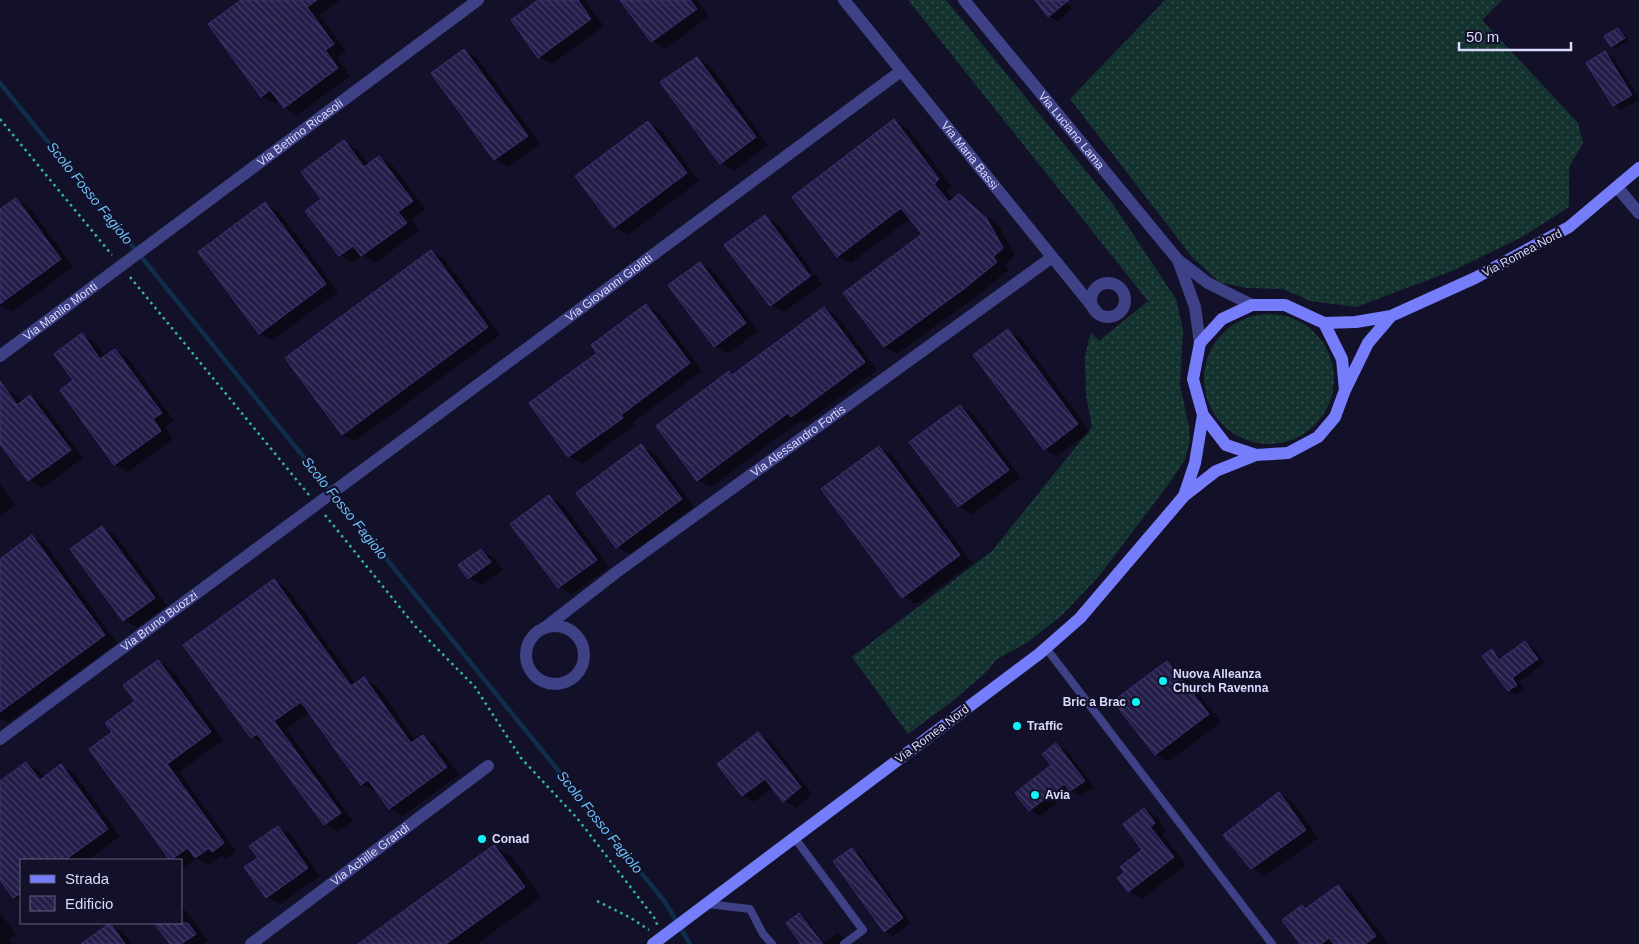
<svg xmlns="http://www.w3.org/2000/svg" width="1639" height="944" viewBox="0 0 1639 944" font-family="Arial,sans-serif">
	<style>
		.grass { fill: url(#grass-dots) }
		.shadow { fill: #0007 }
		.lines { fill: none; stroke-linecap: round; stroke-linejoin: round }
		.stream { stroke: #112d4d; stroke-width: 4.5 }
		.building { fill: url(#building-back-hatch); stroke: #383174 }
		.path { stroke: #35b7a4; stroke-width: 2.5; stroke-dasharray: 2.5 4; stroke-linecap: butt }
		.lane { stroke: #3e4186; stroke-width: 8 }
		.street { stroke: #3e4186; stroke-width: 12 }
		.secondary { stroke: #757dfa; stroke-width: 12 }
		.poi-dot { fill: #0df3f7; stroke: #131129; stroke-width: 2 }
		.labels { text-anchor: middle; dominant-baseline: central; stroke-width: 4.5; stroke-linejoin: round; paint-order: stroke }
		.street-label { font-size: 12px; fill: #dbdafe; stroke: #131129 }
		.poi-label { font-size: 12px; font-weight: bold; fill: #dbdafe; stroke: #131129; text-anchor: start }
		.water-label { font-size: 14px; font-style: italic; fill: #6cc4fa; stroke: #131129 }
	</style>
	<defs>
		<pattern id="grass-dots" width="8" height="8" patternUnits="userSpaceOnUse" patternTransform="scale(1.25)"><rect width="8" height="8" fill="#14332f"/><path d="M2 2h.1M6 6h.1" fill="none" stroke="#36504e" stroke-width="1.8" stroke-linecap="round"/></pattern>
		<pattern id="building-back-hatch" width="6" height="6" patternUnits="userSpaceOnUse" patternTransform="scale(1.25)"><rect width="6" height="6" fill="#231e49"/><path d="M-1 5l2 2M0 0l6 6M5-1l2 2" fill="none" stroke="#423e64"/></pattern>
	</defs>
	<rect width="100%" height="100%" fill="#131129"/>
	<path class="grass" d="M908,0H946L1113,204L1176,299L1183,329L1180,385L1189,427L1190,441L1185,459L1171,481L1099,576L1061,616L1028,642L997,659L985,673L954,700L908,734L852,657L992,551L1092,427L1086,395L1085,356L1091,332L1099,341L1148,301Z
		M1165,0H1502L1482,20L1578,123L1583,143L1569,167V207L1522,237L1452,271L1356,307L1310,301L1283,289L1246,288L1219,282L1193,258L1070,99Z
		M1204 379a65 65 0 1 1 130 0a65 65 0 1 1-130 0Z"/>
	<path class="shadow" d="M243,0H340L319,15L346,51L337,58L350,76L297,115L284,108L279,100L275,103L262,96Z
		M540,0H584L604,26L552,64L539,57Z
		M622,0H697L709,16L665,49L652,41Z
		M1036,0H1065L1072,9L1058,21L1049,16Z
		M1618,29L1622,31L1628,41L1616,48L1612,46Z
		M465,50L477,58L540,144L508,167L495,159L433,73Z
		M1605,52L1613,57L1639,99L1621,110L1614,105Z
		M697,58L710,66L768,145L734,171L721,163L662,83Z
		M895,121L907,128L952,187L946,191L953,200L959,195L972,203L999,226L1015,256L1005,265L1009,270L978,295L897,354L884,347L924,235L911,218L851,263L838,256Z
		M648,123L661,130L699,181L628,235L615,227L577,177Z
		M344,142L357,149L369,165L379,157L392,165L425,209L411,220L419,230L375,263L362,255L353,263L340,255L323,199Z
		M16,199L29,207L73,267L12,312L0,305V211Z
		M265,204L278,211L338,292L272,340L259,333Z
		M765,217L778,224L813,272L774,302V305L815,274L822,284L784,312L771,305Z
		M431,252L444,259L500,335L355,441L342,434Z
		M700,263L713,271L758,331L728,354L715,346Z
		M646,306L659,313L702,371L633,422L635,425L582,464L569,456L530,403L599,354Z
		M824,308L837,316L877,370L805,423L800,421L711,487L698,480L730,372L734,375Z
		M1008,331L1021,338L1090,432L1057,456L1044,449Z
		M82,335L95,342L105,357L115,350L128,358L174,421L165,427L173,439L128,472L115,464L75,380Z
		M4,388L17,396L22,402L31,396L43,404L83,458L42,488L29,480L0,442V392Z
		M960,406L973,414L1021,478L972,514L959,507L911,443Z
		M641,446L654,453L694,507L630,554L617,547Z
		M879,448L892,455L972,563L916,604L903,597Z
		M0,484L15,505L0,516Z
		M549,497L562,504L609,567L572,595L559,587L512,524Z
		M102,527L115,535L167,606L137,627L124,620Z
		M33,537L45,544L117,643L8,723L0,718V561Z
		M481,550L494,558L503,570L482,585L469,578Z
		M274,581L287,588L356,684L364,679L377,686L416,741L423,736L436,744L459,775L403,816L390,808L377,790L375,791L362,784L310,712L286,729L353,821L337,832L325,824L265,745L252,737Z
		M1525,643L1533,647L1545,663L1519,682L1524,689L1516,695L1509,690L1492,651L1499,655L1502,659Z
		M158,661L171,669L223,740L179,772L236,851L226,859L221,856L209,865L197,858L184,867L181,866V860H171L91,749L113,732L137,701Z
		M1167,662L1180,670L1221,722L1168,762L1156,754Z
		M758,734L770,741L812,794L796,808L784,801L773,788L754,802L743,795Z
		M1056,745L1067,751L1094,787L1081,796L1072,791L1040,816L1030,810L1052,766Z
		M26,763L39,771L44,778L61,766L74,773L120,836L88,860H21V901L14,897L0,878V782Z
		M1280,794L1292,801L1318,838L1265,876L1252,868Z
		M1145,809L1157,817L1167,831L1162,834L1186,865L1142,899L1129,891L1126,872L1143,851Z
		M278,827L291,835L320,876L280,904L267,897L259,858Z
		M494,846L511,856L541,897L477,944H360Z
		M852,849L860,854L911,923L893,936L885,931Z
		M1338,886L1351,894L1388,944H1302V907L1307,909Z
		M181,905L208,941L204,944H172L156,923H181Z
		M0,913L16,934L9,939L13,944H0Z
		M800,914L805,917L824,943L837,933L842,936L847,942L845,944H803Z
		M110,925L123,932L132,944H84Z"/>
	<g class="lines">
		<path class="stream" d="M0,83L665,902L690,944"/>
	</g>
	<path class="building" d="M241,0H317L307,7L334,44L325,50L338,68L284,108L270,90L261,97L208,24Z
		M538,0H578L591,19L538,58L511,20Z
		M620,0H690L697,9L651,42Z
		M1035,0H1069L1048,17Z
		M1618,28L1625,38L1611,47L1604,36Z
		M464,49L528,136L494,160L431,73Z
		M1605,51L1632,95L1613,106L1586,63Z
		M697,57L756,137L720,164L660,82Z
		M894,119L939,179L934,184L949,202L959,194L986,217L1003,248L993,257L997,262L965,288L884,347L843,293L922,234L901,208L837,257L792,197Z
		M648,121L687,173L614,228L575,176Z
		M344,140L364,167L379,156L413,201L398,212L407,223L361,256L353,246L339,256L305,211L321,199L301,172Z
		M16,198L61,259L0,304V209Z
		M265,202L326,284L259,334L198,252Z
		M765,215L810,276L770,306L724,245Z
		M431,250L488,327L342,435L285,358Z
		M700,262L746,323L714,347L668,285Z
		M646,304L690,363L621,415L623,418L568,457L529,403L597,353L591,345Z
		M824,307L865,362L791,417L788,413L697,481L656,426L729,371L732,375Z
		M1008,329L1078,424L1044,450L973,355Z
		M82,333L100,359L115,349L162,413L153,419L161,431L114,465L60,390L73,380L54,354Z
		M0,381L17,405L30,395L71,450L28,481L0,444Z
		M960,405L1009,470L958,507L909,442Z
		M641,444L682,499L616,548L576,493Z
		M879,446L960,555L902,598L821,489Z
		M549,495L597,560L558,588L510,524Z
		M102,526L155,598L123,621L70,549Z
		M32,535L105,635L0,712V559Z
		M481,549L491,562L468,579L458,565Z
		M274,579L351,686L364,677L411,743L423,735L447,767L389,809L368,780L361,785L301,702L274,721L341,813L324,825L257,734L251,738L183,645Z
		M1525,641L1538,659L1512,678L1517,685L1508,691L1482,656L1492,649L1499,660Z
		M158,660L211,732L167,764L224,843L212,852L209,848L195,858L188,848L170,860L89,749L112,732L105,723L135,701L123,685Z
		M1167,661L1209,714L1155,755L1113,701Z
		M758,732L801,787L783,802L765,779L742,796L717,764Z
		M1056,743L1085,781L1070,791L1064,784L1029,811L1015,793L1051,765L1042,754Z
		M26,762L40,780L61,764L108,829L65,860H21V893L13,898L0,880V781Z
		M1279,792L1306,830L1251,869L1223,835Z
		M1144,808L1155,823L1150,827L1174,857L1128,892L1117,878L1125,872L1120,867L1142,850L1123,824Z
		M278,826L308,868L266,898L244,867L258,858L249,846Z
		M494,845L525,887L446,944H358Z
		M852,848L903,918L884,932L833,861Z
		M1338,885L1376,936L1365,944H1334L1329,938L1321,944H1300L1282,920L1302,905L1305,909Z
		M799,913L823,944H801L786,923Z
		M110,923L125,944H81Z
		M154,923H188L196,934L181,944H170Z"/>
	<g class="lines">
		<path class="path" d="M0,119L112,255
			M130,277L309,495
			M325,515L415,626L475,687L521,758L577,818L656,920L657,925
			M597,901L631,918L649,930"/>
		<path class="lane" d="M1046,648L1272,944
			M794,837L863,930L844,944
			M708,904L750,909L763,934L772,944"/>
		<g class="street">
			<path id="s1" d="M844,0L1096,311"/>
			<path id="s2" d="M964,0L1178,260L1208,283L1252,305"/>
			<path d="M1617,187L1639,213"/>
			<path d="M1178,260L1195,307L1200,343"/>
			<circle cx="1108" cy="300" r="17"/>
			<path id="s3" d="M0,356L478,0"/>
			<path id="s4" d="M547,626L618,571L1051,258"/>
			<circle cx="555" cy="655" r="29"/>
			<path id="s5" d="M0,739L901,71"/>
			<path id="s6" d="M251,944L488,766"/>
		</g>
		<path class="secondary" d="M1252,305H1285L1324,323L1342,359L1345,390L1335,417L1318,437L1288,453L1256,455L1226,445L1203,415L1193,379L1200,343L1222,319Z
			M1324,323L1356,322L1391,316L1475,278L1569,227L1639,168
			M1345,390L1368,343L1391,316
			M1184,496L1195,463L1203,415
			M653,944L1039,654L1080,618L1184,496L1216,471L1256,455"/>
	</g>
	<g class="poi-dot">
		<circle cx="1163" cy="681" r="5"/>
		<circle cx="1136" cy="702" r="5"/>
		<circle cx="1017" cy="726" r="5"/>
		<circle cx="1035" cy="795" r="5"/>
		<circle cx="482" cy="839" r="5"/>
	</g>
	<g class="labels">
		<g class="street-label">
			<text stroke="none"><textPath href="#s2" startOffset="169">Via Luciano Lama</textPath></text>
			<text stroke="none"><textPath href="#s3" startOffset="374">Via Bettino Ricasoli</textPath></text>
			<text stroke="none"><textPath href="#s1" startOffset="200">Via Maria Bassi</textPath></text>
			<text transform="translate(1522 253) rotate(-28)">Via Romea Nord</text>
			<text stroke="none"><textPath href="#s5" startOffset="758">Via Giovanni Giolitti</textPath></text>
			<text stroke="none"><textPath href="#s3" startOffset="75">Via Manlio Monti</textPath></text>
			<text stroke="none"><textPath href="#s4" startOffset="312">Via Alessandro Fortis</textPath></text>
			<text stroke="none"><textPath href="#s5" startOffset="198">Via Bruno Buozzi</textPath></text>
			<text transform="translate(932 734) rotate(-37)">Via Romea Nord</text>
			<text stroke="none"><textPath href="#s6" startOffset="149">Via Achille Grandi</textPath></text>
		</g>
		<g class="poi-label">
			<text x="1173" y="674">Nuova Alleanza<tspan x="1173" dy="14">Church Ravenna</tspan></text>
			<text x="1126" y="702" text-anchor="end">Bric a Brac</text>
			<text x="1027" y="726">Traffic</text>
			<text x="1045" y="795">Avia</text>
			<text x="492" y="839">Conad</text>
		</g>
		<g class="water-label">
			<text transform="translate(90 193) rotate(51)">Scolo Fosso Fagiolo</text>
			<text transform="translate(345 508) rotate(51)">Scolo Fosso Fagiolo</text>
			<text transform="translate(600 822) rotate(51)">Scolo Fosso Fagiolo</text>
		</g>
	</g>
	<rect x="20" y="859" width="162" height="65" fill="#131129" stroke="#63617e"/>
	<rect x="30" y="875" width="25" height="8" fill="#757dfa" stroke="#63617e"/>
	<text x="65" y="884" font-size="15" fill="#dbdafe">Strada</text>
	<rect x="30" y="896" width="25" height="15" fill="url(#building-back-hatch)" stroke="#63617e"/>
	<text x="65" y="909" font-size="15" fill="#dbdafe">Edificio</text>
	<path d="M1459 42v8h112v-8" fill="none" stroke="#dbdafe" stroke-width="2.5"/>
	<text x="1466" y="42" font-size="15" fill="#dbdafe" stroke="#131129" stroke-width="4" paint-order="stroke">50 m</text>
</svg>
